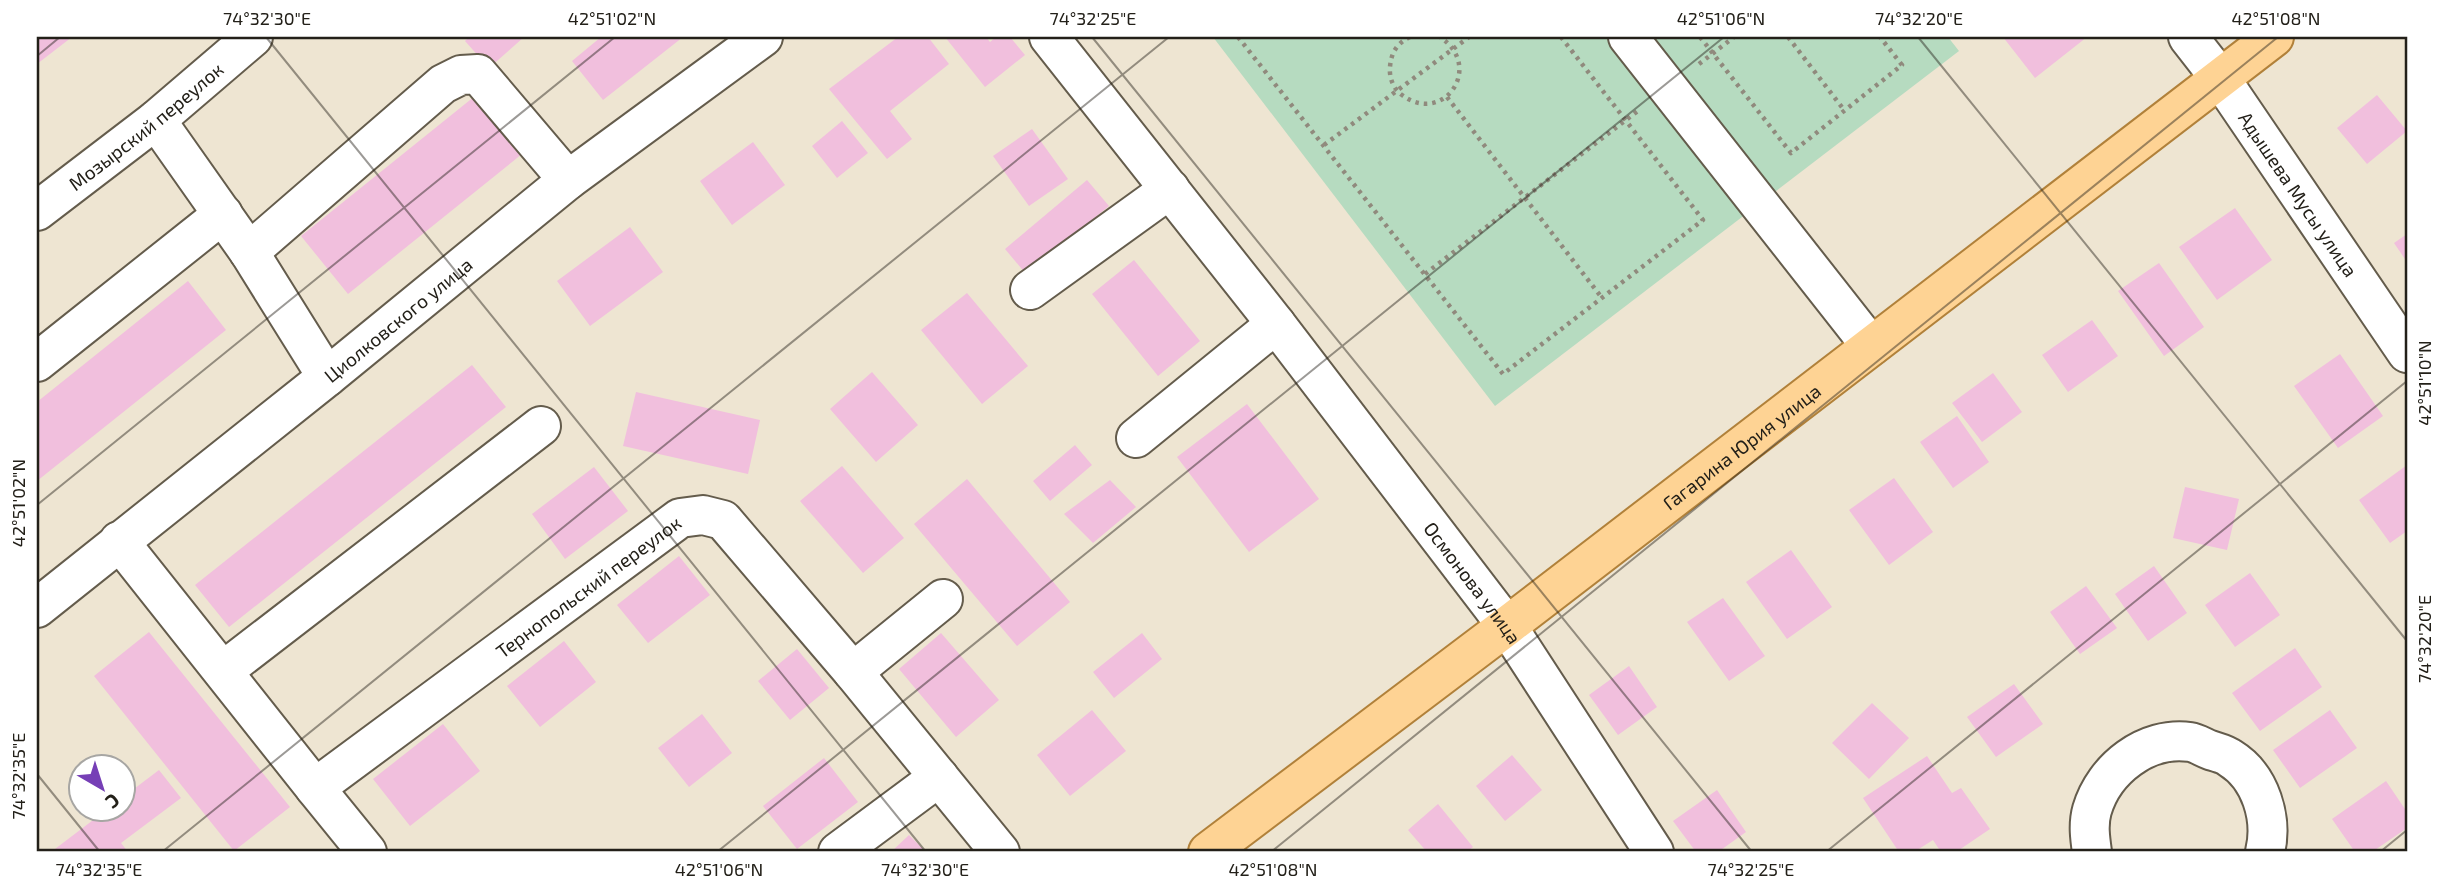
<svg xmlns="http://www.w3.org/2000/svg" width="2444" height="889" viewBox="0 0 2444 889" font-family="'Exo 2',sans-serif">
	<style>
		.green { fill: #b6dbc0 }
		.building { fill: #f1bfdd }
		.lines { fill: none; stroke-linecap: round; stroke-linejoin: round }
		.minor-casing { stroke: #645c4c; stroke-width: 42 }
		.major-casing { stroke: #b1813a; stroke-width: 42 }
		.path { stroke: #908a7d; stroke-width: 4.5; stroke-dasharray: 3.5 5; stroke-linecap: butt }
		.minor { stroke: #fff; stroke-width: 38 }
		.major { stroke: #fed394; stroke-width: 38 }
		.ticks { fill: none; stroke: #232019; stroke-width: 2; stroke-opacity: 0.45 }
		.labels { text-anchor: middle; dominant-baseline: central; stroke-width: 7; stroke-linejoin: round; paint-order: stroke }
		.street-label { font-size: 19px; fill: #232019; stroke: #fff }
		.neatline { fill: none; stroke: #232019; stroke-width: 2.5 }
		.ticks-label { font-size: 18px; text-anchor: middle; fill: #232019 }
	</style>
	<rect width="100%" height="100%" fill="#eee5d2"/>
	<path class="green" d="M1213,37H1948L1959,51L1495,406Z"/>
	<path class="building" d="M37,37H72L37,64Z
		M469,37H524L489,68L465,41Z
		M601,37H683L603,100L572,61Z
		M898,37H928L949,64L890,111L912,139L887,159L829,89Z
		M945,37H986L990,42L996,37H1010L1025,55L985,87Z
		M2003,37H2087L2035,78Z
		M2377,95L2407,131L2367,164L2337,128Z
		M475,96L522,154L348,294L301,236Z
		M842,121L868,153L837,178L812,146Z
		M1032,129L1068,179L1029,206L993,156Z
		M753,142L785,185L732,225L700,181Z
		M1087,180L1109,206L1026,274L1005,249Z
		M2235,208L2272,260L2217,300L2179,247Z
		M630,227L663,272L590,326L557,281Z
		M2407,234V262L2394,243Z
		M1134,260L1200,341L1158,376L1092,294Z
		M2159,263L2204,327L2164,356L2118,291Z
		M188,281L226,330L37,481V402Z
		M967,293L1028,366L982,404L921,330Z
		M2092,320L2118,356L2068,392L2042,355Z
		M2340,354L2383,416L2338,448L2294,386Z
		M472,365L506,407L229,627L195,585Z
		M872,372L918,425L876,462L830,409Z
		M1993,373L2022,412L1982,442L1952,403Z
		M636,392L760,420L748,474L623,446Z
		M1247,404L1319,499L1249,552L1177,457Z
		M1957,416L1989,462L1953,488L1920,442Z
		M1075,445L1092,465L1050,501L1033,481Z
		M2407,465V531L2390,543L2359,500Z
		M842,466L904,538L863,573L800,501Z
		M594,467L628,511L565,559L532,514Z
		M1894,478L1933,532L1889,565L1849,510Z
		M967,479L1070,602L1017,646L914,524Z
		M1110,480L1136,507L1093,543L1064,514Z
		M2185,487L2239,499L2227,550L2173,538Z
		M1791,550L1832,607L1787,639L1746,582Z
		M679,556L710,595L648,643L617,605Z
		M2154,566L2187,613L2148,641L2115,594Z
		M2250,573L2280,615L2235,647L2205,605Z
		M2086,586L2117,628L2080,654L2050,612Z
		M1723,598L1765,656L1729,681L1687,622Z
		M149,632L290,807L234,851L94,676Z
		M941,633L999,700L956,737L899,669Z
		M1142,633L1162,659L1114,698L1093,672Z
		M564,641L596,682L540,727L507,686Z
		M2295,648L2322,687L2260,731L2232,693Z
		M797,649L829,688L790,720L758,681Z
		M1629,666L1657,707L1618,735L1589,695Z
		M2014,684L2043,724L1996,757L1967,717Z
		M1872,703L1909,738L1869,779L1832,743Z
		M1092,710L1126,751L1070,796L1037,755Z
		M2330,710L2357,748L2300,788L2273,750Z
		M702,714L732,753L689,787L658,748Z
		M443,724L480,771L410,826L373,779Z
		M1512,755L1542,790L1505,821L1476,786Z
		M1927,756L1952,793L1961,788L1990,829L1956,852H1941L1933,840L1914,852H1899L1863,798Z
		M824,758L858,802L797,849L763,806Z
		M159,770L181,798L121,843L128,852H51L109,808H122V798Z
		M2386,781L2407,812V828L2372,852H2355L2332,819Z
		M1717,790L1746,832L1718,852H1696L1673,821Z
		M1438,804L1473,847L1467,852H1427L1408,830Z
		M909,835L926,852H891Z"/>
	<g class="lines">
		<g class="minor-casing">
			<g id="minor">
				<path id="s1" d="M1049,37L1276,324L1507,626L1654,852"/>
				<path d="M1628,37L1871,346"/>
				<path id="s2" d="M2188,37L2220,78L2407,353"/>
				<path d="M156,120L249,252L327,377"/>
				<path id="s3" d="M37,211L156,120L253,37"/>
				<path d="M249,252L443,84L461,75L478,74L568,180"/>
				<path d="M1030,290L1170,189"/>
				<path d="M37,362L223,214"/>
				<path d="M1136,438L1276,324"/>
				<path d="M119,541L315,788"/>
				<path id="s4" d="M37,608L327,377L568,180L763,37"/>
				<path d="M223,671L541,426"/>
				<path d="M853,672L943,599"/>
				<path id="s5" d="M367,852L315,788L680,518L703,515L723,520L853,672L1000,852"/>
				<path d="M838,852L939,777"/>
				<path d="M2092,852C2090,838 2088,824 2092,810C2104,769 2146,736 2190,742C2197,743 2204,748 2210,750C2216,752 2225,754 2230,758C2261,777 2273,819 2265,852"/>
			</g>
		</g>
		<g class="major-casing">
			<g id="major">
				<path id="s6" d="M1208,852L1507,626L2274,37"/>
			</g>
		</g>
		<path class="path" d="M1238,37L1503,374L1703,220L1561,37
			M1410,37C1397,43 1391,53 1390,67C1389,77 1393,89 1402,95C1443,126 1485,67 1440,37
			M1700,37L1791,153L1902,65L1880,37
			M1788,37L1844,110
			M1699,64L1734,37
			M1447,97L1602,298
			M1324,145L1469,37
			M1425,274L1639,110"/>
		<use href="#minor" class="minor"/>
		<use href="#major" class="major"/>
	</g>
	<path class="ticks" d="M266,37L926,852M1092,37L1752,852M1918,37L2407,641M37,56L60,37M37,505L615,37M37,774L100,852M162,852L1169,37M717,852L1724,37M1271,852L2278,37M1826,852L2407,381M2380,852L2407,830"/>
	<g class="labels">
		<g class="street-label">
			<text stroke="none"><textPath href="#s3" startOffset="138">Мозырский переулок</textPath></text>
			<text stroke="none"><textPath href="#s2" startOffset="192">Адышева Мусы улица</textPath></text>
			<text stroke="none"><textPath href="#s4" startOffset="462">Циолковского улица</textPath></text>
			<text stroke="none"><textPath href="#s6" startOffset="670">Гагарина Юрия улица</textPath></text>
			<text stroke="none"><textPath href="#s1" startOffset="691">Осмонова улица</textPath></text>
			<text stroke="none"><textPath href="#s5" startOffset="422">Тернопольский переулок</textPath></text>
		</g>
	</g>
	<rect width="2444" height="889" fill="none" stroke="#ffffff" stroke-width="77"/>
	<g transform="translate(102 788) rotate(141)"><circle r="33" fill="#ffffff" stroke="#a7a6a3" stroke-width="2"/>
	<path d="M0-5L12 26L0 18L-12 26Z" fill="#763fb6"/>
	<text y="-10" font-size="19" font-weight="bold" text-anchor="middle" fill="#232019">С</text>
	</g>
	<rect x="38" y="38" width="2368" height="812" class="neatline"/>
	<g class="ticks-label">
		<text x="267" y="25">74°32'30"E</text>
		<text x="612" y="25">42°51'02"N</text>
		<text x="1093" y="25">74°32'25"E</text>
		<text x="1721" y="25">42°51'06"N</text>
		<text x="1919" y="25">74°32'20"E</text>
		<text x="2276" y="25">42°51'08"N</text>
		<text transform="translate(2425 383) rotate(-90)" y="6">42°51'10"N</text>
		<text transform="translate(19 503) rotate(-90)" y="6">42°51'02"N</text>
		<text transform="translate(2425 639) rotate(-90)" y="6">74°32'20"E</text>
		<text transform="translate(19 776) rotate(-90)" y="6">74°32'35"E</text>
		<text x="99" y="876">74°32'35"E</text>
		<text x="719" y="876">42°51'06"N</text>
		<text x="925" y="876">74°32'30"E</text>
		<text x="1273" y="876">42°51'08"N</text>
		<text x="1751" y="876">74°32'25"E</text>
	</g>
</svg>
